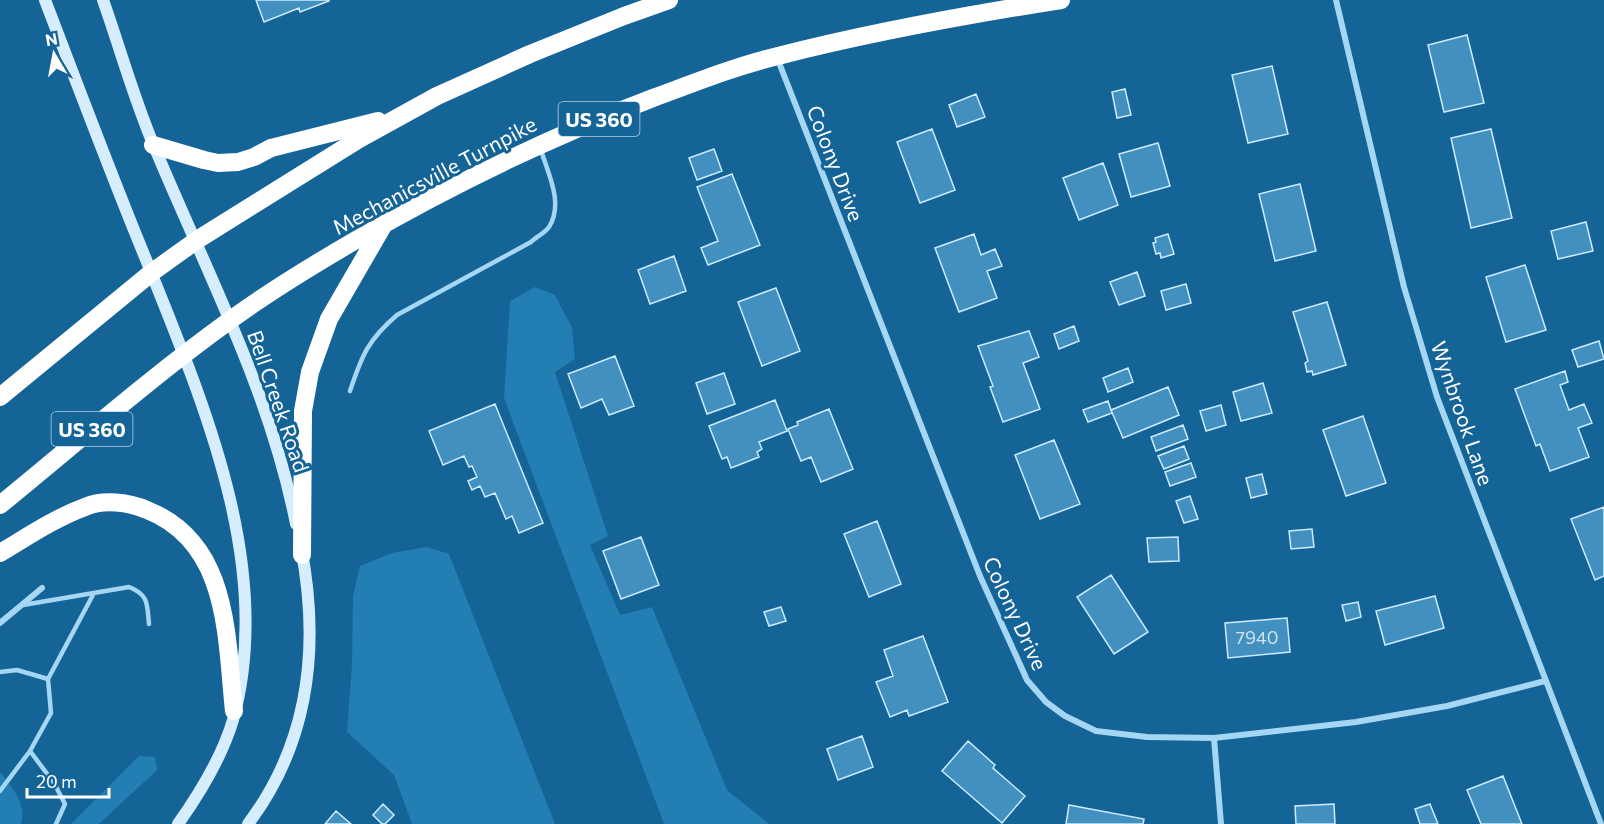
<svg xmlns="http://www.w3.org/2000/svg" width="1604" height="824" viewBox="0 0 1604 824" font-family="Commissioner,sans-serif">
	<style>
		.green { fill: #237eb4 }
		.building { fill: #4190c0; stroke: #cdebfd; stroke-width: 1.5 }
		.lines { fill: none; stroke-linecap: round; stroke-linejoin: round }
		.lane { stroke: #a5d6f3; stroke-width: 4.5 }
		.street { stroke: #a5d6f3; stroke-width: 6 }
		.secondary { stroke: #d5edfc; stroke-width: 12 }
		.highway { stroke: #fff; stroke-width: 18 }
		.labels { text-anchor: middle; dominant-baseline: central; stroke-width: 6; stroke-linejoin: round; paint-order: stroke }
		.number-label { font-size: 18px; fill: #d0e3ef }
		.shield { fill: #146497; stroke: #b8d0e0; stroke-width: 1.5 }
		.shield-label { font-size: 20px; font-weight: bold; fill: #fff }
		.street-label { font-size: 21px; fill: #fff; stroke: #146497 }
	</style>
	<rect width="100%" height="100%" fill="#146497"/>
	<path class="green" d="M535,287L555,295L572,328L575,359L555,372L608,536L590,545L620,615L652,607L727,790L769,824H664L504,398L510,301Z
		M427,547L449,554L555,824H412L394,775L347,732L352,664L353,596L360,566L392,553Z
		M139,756L155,757L157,770L99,824H71Z
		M0,772C12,788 27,803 21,824H0Z"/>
	<path class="building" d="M256,0H329V1L300,12L299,8L264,22Z
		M1467,35L1484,103L1444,112L1428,45Z
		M1272,66L1288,134L1248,143L1232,75Z
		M1125,89L1131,115L1117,118L1112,92Z
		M976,94L985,117L957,127L949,105Z
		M932,129L955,190L920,203L897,142Z
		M1491,129L1512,218L1471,228L1451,138Z
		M1158,143L1170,186L1131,197L1119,154Z
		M714,149L722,171L697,180L689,158Z
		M1103,163L1118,205L1079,220L1063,178Z
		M732,174L760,245L708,265L701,248L718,241L697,187Z
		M1300,184L1316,251L1275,261L1259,194Z
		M1586,222L1593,251L1558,259L1551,231Z
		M974,234L981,255L995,249L1002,266L987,271L997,298L959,312L935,248Z
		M1168,234L1174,254L1161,258L1160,253L1156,254L1153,243L1156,242L1155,238Z
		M674,256L686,291L650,304L638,270Z
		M1525,265L1546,330L1506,342L1486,277Z
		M1137,272L1145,296L1119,305L1110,282Z
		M1186,284L1191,303L1166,310L1161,291Z
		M776,288L800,351L762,366L738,302Z
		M1327,302L1346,365L1313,375L1312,371L1307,372L1305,363L1308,361L1293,312Z
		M1074,326L1079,341L1059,349L1054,334Z
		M1029,331L1039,357L1023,363L1040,409L1003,422L990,387L993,386L978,346Z
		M1599,341L1604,359L1578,367L1572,350Z
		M615,356L634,406L609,415L602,399L581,408L568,374Z
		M1128,368L1133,382L1108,392L1103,378Z
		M1565,371L1568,382L1560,385L1569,410L1584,404L1592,423L1578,428L1589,457L1550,471L1540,444L1536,446L1515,389Z
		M724,373L735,404L707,414L696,383Z
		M1263,383L1272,413L1241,421L1233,392Z
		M1168,387L1179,415L1123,438L1111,410Z
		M775,400L787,431L759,442L762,449L757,452L759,457L731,468L727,457L722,459L709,426Z
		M1108,401L1112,413L1088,422L1083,410Z
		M495,404L543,523L519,533L512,516L506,519L495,493L485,497L480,486L472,490L468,481L477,477L472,466L469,467L464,456L443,465L429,431Z
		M1221,405L1226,425L1206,431L1200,411Z
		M829,409L853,469L821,482L811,457L801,461L788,429L798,425L797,422Z
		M1363,416L1386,483L1346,496L1323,430Z
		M1183,425L1188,439L1156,451L1151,437Z
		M1054,440L1080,504L1040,519L1015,455Z
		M1184,446L1189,459L1164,469L1158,456Z
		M1191,463L1196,477L1170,486L1165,472Z
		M1262,474L1267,494L1251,498L1246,478Z
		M1190,496L1198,519L1184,523L1176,501Z
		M1604,507V576L1595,580L1571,519Z
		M877,521L901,584L869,597L844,534Z
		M1312,529L1314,547L1291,549L1289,531Z
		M641,537L659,585L621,599L603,551Z
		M1178,537L1179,561L1149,562L1147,538Z
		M1111,575L1148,632L1114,654L1077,597Z
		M1435,596L1444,628L1385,645L1376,611Z
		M1358,602L1361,617L1346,621L1342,605Z
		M781,607L786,621L769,626L764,612Z
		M1287,618L1290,652L1228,658L1225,623Z
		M923,636L948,702L909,716L907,710L890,717L876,682L893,676L884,650Z
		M862,736L873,767L838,780L827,749Z
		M968,741L995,765L993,768L1025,796L1002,823L942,771Z
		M1503,776L1522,824H1481L1467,790Z
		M383,804L394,815L385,824H382L373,815Z
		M1334,804L1335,824H1296L1295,806Z
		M1430,804L1438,824H1420L1415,809Z
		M1069,805L1144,819L1143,824H1066Z
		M336,811L351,824H325Z"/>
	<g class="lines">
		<path class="lane" d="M350,391C362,355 368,340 397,315L531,242C536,237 545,233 549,227C564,203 548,174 541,150
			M23,605L129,587C149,595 147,604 149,624
			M0,672L17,670L48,679
			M30,751L54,783L65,804L56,824
			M0,791L30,751L51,713L48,679L94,593"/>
		<path class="street" d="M1336,0L1404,287L1437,397L1601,824
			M778,60L980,576L1027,680L1046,702L1065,716L1096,731L1147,737L1214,738L1356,722L1447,706L1545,681
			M0,623L42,588
			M1214,738L1221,824"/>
		<path class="secondary" d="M45,0C78,86 110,172 145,257C201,398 276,566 233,720C222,757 200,793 178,824
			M103,0C120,48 134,99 154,146C206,271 270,391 296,524
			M248,824C310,742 320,646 301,547"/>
		<path class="highway" d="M153,145L204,160L218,163L238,162L254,157L271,148L378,121
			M0,397L151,273L197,240L359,139L437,96L530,54L624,16L669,0
			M0,505C76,443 150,378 229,321C270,291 313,265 356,240C451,185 550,137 653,98C694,83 736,66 778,56C871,32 966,15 1061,0
			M0,553C27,537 55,518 85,507C103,499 129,502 147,510C230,543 226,637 234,711
			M302,555L303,411L310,372L329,319L384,224"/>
	</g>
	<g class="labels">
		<g class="number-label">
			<text x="1257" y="637">7940</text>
		</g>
		<g class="shield">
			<rect x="558.5" y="102" width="81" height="34" rx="4.5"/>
			<rect x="51.5" y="412" width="81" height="34" rx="4.5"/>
		</g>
		<g class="shield-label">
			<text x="599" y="119">US 360</text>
			<text x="92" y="429">US 360</text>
		</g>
		<g class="street-label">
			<text transform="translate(836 163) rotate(69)">Colony Drive</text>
			<text transform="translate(434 175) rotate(-28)">Mechanicsville Turnpike</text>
			<text transform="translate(279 401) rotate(71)">Bell Creek Road</text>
			<text transform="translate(1463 413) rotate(71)">Wynbrook Lane</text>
			<text transform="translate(1016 613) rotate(65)">Colony Drive</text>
		</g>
	</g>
	<g transform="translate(54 54) rotate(350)" stroke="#146497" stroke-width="4.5" paint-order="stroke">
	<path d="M0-4.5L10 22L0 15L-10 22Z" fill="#ffffff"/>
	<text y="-9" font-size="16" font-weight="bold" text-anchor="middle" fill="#ffffff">N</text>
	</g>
	<path d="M27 788v9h82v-9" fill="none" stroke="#ffffff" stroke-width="3"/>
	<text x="36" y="788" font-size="18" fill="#ffffff" stroke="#146497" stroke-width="4.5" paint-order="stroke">20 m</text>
</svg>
